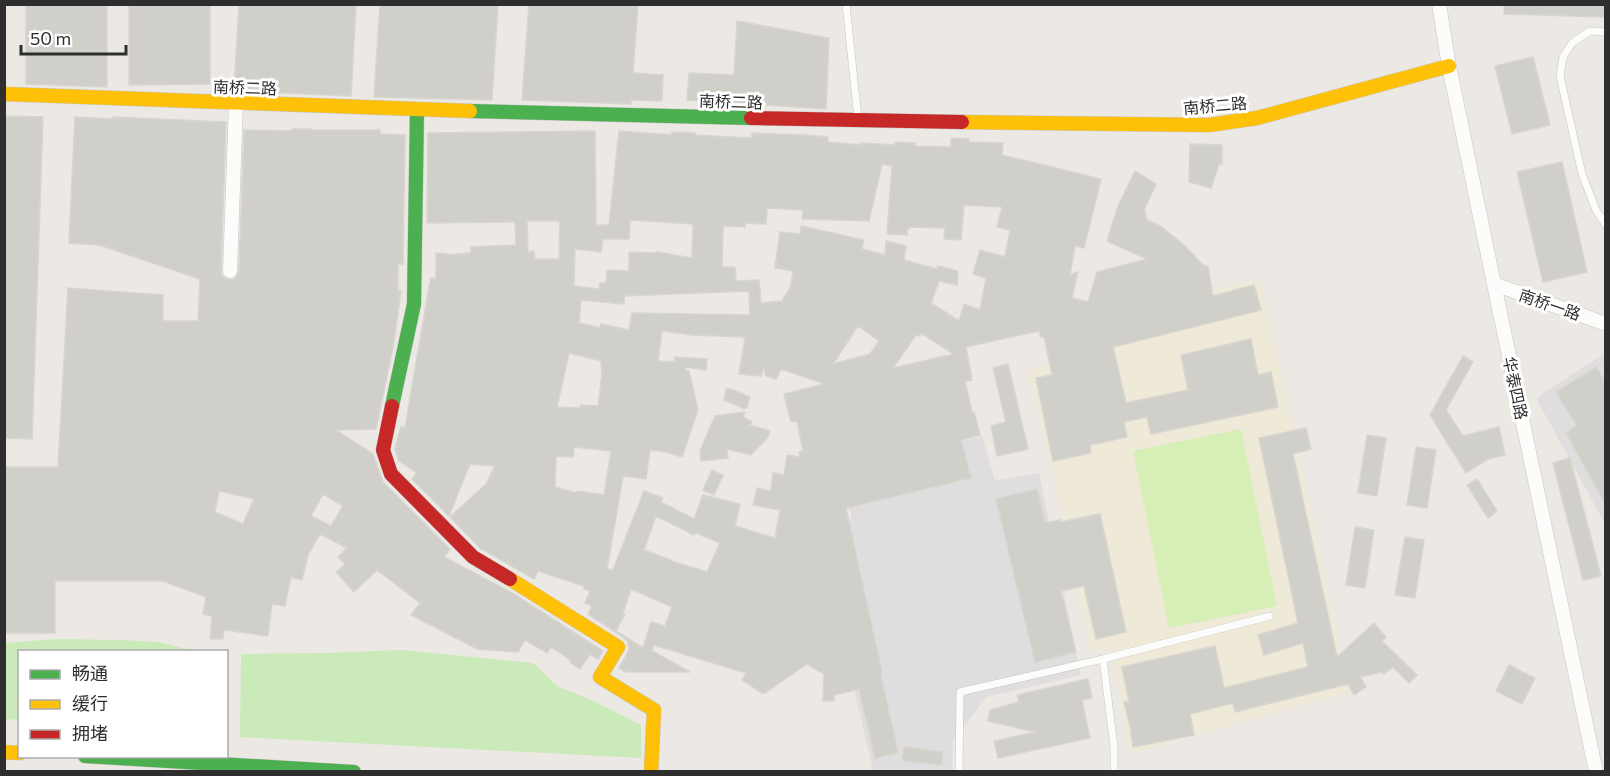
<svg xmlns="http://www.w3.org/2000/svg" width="1610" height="776" viewBox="0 0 1610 776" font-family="Commissioner,'Noto Sans SC',sans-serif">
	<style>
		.industrial { fill: #e0dddf }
		.education { fill: #efe9d8 }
		.green { fill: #caeaba }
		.pitch { fill: #d7eeb7 }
		.building { fill: #d1cfca; stroke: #d7d5d0; stroke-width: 1.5; fill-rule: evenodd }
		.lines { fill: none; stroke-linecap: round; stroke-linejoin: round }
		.lane-casing { stroke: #c6c5c5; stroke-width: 8 }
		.street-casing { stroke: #c6c5c5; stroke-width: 15 }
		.fast-casing { stroke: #c6c5c5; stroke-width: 15 }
		.slow-casing { stroke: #c6c5c5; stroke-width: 15 }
		.jam-casing { stroke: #c6c5c5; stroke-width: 15 }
		.lane { stroke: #fcfcfb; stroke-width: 7 }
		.street { stroke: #fcfcfb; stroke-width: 14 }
		.fast { stroke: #4caf50; stroke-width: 14 }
		.slow { stroke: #ffc107; stroke-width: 14 }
		.jam { stroke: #c62828; stroke-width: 14 }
		.labels { text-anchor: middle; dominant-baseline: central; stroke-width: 6; stroke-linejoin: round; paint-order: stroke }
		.street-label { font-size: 16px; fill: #2e2e2e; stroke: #fff }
	</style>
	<rect width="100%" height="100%" fill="#ece9e4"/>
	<path class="industrial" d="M1605,353V524L1536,398Z
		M982,436L995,481L1039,473L1081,675L987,697L953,740L952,771L873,770L818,533L852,518L838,474Z"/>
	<path class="education" d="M1260,279L1311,506L1349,692L1129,754L1112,649L1091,652L1055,481L1027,370L1087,356L1080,324Z"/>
	<path class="green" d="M56,639L120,640L159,642L187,649L189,651L20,652L19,720L5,719V643Z
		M402,650L533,663L557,686L596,702L641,725V758L240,737L241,654L325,653Z"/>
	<path class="pitch" d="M1241,429L1277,606L1169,628L1133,451Z"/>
	<path class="building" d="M26,4H107V87L26,84Z
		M129,4H210V84L129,85Z
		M239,4H356L351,96L234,91Z
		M380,4H498L492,100L374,97Z
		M529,4H638L633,73L663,75L662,101L631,100V104L522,100Z
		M1504,4H1605L1604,17L1504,14Z
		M737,21L829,38L826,109L687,100L689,73L734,75Z
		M1533,57L1550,125L1512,134L1495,66Z
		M4,116L43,117L32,439L4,438Z
		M75,117L113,119V117L226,122L221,271L222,276L229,280L235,279L239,271L244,130L292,131V129H311V130H380V134L405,135L403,264H398V291H401L394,342L376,429L336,430L373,454L383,482L450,549L444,557L514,594L603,651L598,659L590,654L580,669L570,662L571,660L551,647L547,653L525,640L518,652L477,649L411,615L420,603L377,570L354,592L336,572L345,564L338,557L347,548L320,534L308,555L302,580L291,577L285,606L272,604L268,636L224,630L223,639H210L212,616L203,614L206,597L163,581H55V633H4V467H58L68,288L163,295V321H198L200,279L99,245L69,243ZM219,491L254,499L243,524L215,512ZM323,494L343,506L331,526L311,516Z
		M595,131L596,225H609L619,131L672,135V132L695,133V135L752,138V133L805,135L828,137V142L861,145V143L895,145V142L915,143V146L951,147V138L969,139V142L1003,143L1002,155L1101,179L1084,248L1075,246L1070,275L1078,272L1072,298L1088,302L1097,272L1147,259L1107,241L1118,206L1135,171L1156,184L1144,210L1147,220L1160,226L1183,244L1204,266H1208L1213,296L1254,285L1261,310L1113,347L1126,403L1188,390L1181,355L1251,339L1258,375L1271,372L1278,407L1151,434L1147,417L1124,422L1127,437L1090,445L1091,453L1053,461L1036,378L1052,375L1044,336L1041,337L1039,331L966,347L972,380L965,381L972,412H974L980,435L961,440L971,478L846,508L882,672H880L898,753L875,758L859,689L834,695V701H823L824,674L807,664L765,693H762L742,680L747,672H742L654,645L652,651L690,672H626L619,668L628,652L629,648L628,642L624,638L588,614L592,606L585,603L590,591L584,589V586L538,571L534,579L480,548L450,517L486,484L495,466L470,464L449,516L412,479L417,473L399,461L395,449L401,426L405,428L429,287L431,278L436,279V253L447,254V255L471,253V247L516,245L515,222L427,223L428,133ZM882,164L892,166L887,234L907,235V229H909V227L945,228L944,239L961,240L964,205L1002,207L997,227L1010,230L1005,257L980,250L973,274L986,278L980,310L964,304L959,321L931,303L939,281L957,285L958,271L938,266L937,269L904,260L906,246L886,241L885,255L862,249L864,240L801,226V234L780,232L775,268L793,271L791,286L782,301L761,303L759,280L736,281L735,267H722L723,226L745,227V223L766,224L767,208L803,210L802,219L869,221ZM630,220L693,224L692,258L657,252V253L629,252V271L607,270L606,283H600L599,289L574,286L575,249L601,252L603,239H629ZM527,221H560L559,259H535L534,251L528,252ZM749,291L750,315L632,313L629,330L601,324L600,328L579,323L581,300L624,304V296ZM858,326L879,341L870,354L833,364ZM662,331L692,335L745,337L739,374L761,376L764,368L766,376L776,379L781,369L825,384L784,394L791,422L797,421L803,451L799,452L800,457L787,455L784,475L773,473L771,491L757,488L753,505L780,510L775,538L735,526L740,504L703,495L694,519L661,502L663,498L644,491L613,570L607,569L623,476L646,479L650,450L666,452L682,457L698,410L689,371L685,370L686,367L706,370L707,359L675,357V362L658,361ZM921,333L954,354L893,368L916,335L920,336ZM569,353L601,361L602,374L598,406L581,405L580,408L557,407ZM574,447L611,451L604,495L577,491V493L555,487L556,456L573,457ZM656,516L694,535L696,533L720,543L707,572L671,561V560L644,550ZM631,589L672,607L665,626L651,622L643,648L616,631L625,614L623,613Z
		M1190,144L1222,145V164H1219L1211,188L1189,182Z
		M1562,162L1587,272L1543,282L1517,172Z
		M1463,356L1473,362L1446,410L1463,436L1499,427L1505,455L1488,459L1466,473L1430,415Z
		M1008,364L1028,449L997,456L991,426L1006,422L993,368Z
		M1596,367L1605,382V503L1566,433L1577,426L1556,392Z
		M726,389H731L750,397L747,408H743L724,400Z
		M745,412L743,417L752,422L750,425L770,431L767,438L751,455L727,449L728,458L701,461L700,451L715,416Z
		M1306,428L1311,449L1293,454L1337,657L1374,623L1386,637L1382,641L1417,675L1409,683L1393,667L1384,674L1383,672L1360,677L1366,687L1354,695L1348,684L1235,712L1233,703L1190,714L1194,735L1133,747L1131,734H1132L1124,702L1129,701L1122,667L1215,646L1224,688L1308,667L1303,643L1264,655L1258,635L1298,623L1259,438Z
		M1367,435L1386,438L1377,496L1358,493Z
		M1416,447L1436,450L1427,508L1407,505Z
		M1570,458L1601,576L1583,580L1553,463Z
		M712,470L723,475L714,495L703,490Z
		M1477,479L1497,511L1488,518L1467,485Z
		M1037,489L1045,523L1061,520V522L1100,514L1126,632L1096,639L1084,586L1061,591L1076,652L1035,662L996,499Z
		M1355,527L1374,530L1365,588L1346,585Z
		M1405,537L1424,540L1415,598L1395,595Z
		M1509,665L1535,678L1522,704L1496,691Z
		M1088,679L1092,698L1082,700L1090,738L998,758L994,741L1036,732L988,721L990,710L1019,702L1017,695Z
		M904,747L943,752L941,765L902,760Z"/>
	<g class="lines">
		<g class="lane-casing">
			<path id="lane" d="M846,4L858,119
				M1606,32L1590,31L1572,43L1563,57L1560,76L1582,174L1596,210L1606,225
				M959,772L960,692L1103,659
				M1114,772V747L1103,659L1270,616"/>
		</g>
		<g class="street-casing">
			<path id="street" d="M1439,4L1449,66L1494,284L1596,772
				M230,271L236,103
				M1494,284L1606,324"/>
		</g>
		<g class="fast-casing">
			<path id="fast" d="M470,111L751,118
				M392,406L414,304L417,110
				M85,756L354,772"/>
		</g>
		<g class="slow-casing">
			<path id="slow" d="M4,94L470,111
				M962,122L1209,125L1257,118L1449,66
				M510,579L618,647L600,677L654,710L651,772
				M4,752L20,753"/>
		</g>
		<g class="jam-casing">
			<path id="jam" d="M751,118L962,122
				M392,406L383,450L391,474L473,557L510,579"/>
		</g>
		<use href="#lane" class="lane"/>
		<use href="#street" class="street"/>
		<use href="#fast" class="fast"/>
		<use href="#slow" class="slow"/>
		<use href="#jam" class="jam"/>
	</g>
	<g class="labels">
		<g class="street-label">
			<text transform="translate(245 87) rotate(2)">南桥二路</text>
			<text transform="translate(731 101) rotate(2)">南桥二路</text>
			<text transform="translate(1215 105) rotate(-5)">南桥二路</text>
			<text transform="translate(1550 304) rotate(19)">南桥一路</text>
			<text transform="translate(1516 388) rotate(78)">华泰四路</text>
		</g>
	</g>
	<rect width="1610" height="776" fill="none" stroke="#2e2e2e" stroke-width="12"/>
	<rect x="18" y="650" width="210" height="108" fill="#ffffff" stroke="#ababab" stroke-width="1.5"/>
	<rect x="30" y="670" width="30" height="9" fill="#4caf50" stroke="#ababab" stroke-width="1.5"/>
	<text x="72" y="680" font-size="18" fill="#2e2e2e">畅通</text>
	<rect x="30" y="700" width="30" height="9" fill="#ffc107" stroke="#ababab" stroke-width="1.5"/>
	<text x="72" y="710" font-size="18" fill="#2e2e2e">缓行</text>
	<rect x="30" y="730" width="30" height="9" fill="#c62828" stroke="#ababab" stroke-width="1.5"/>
	<text x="72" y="740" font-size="18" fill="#2e2e2e">拥堵</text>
	<path d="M21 45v9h105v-9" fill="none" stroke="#2e2e2e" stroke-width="3"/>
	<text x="30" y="45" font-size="18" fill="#2e2e2e" stroke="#ffffff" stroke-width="4.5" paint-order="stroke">50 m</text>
</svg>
